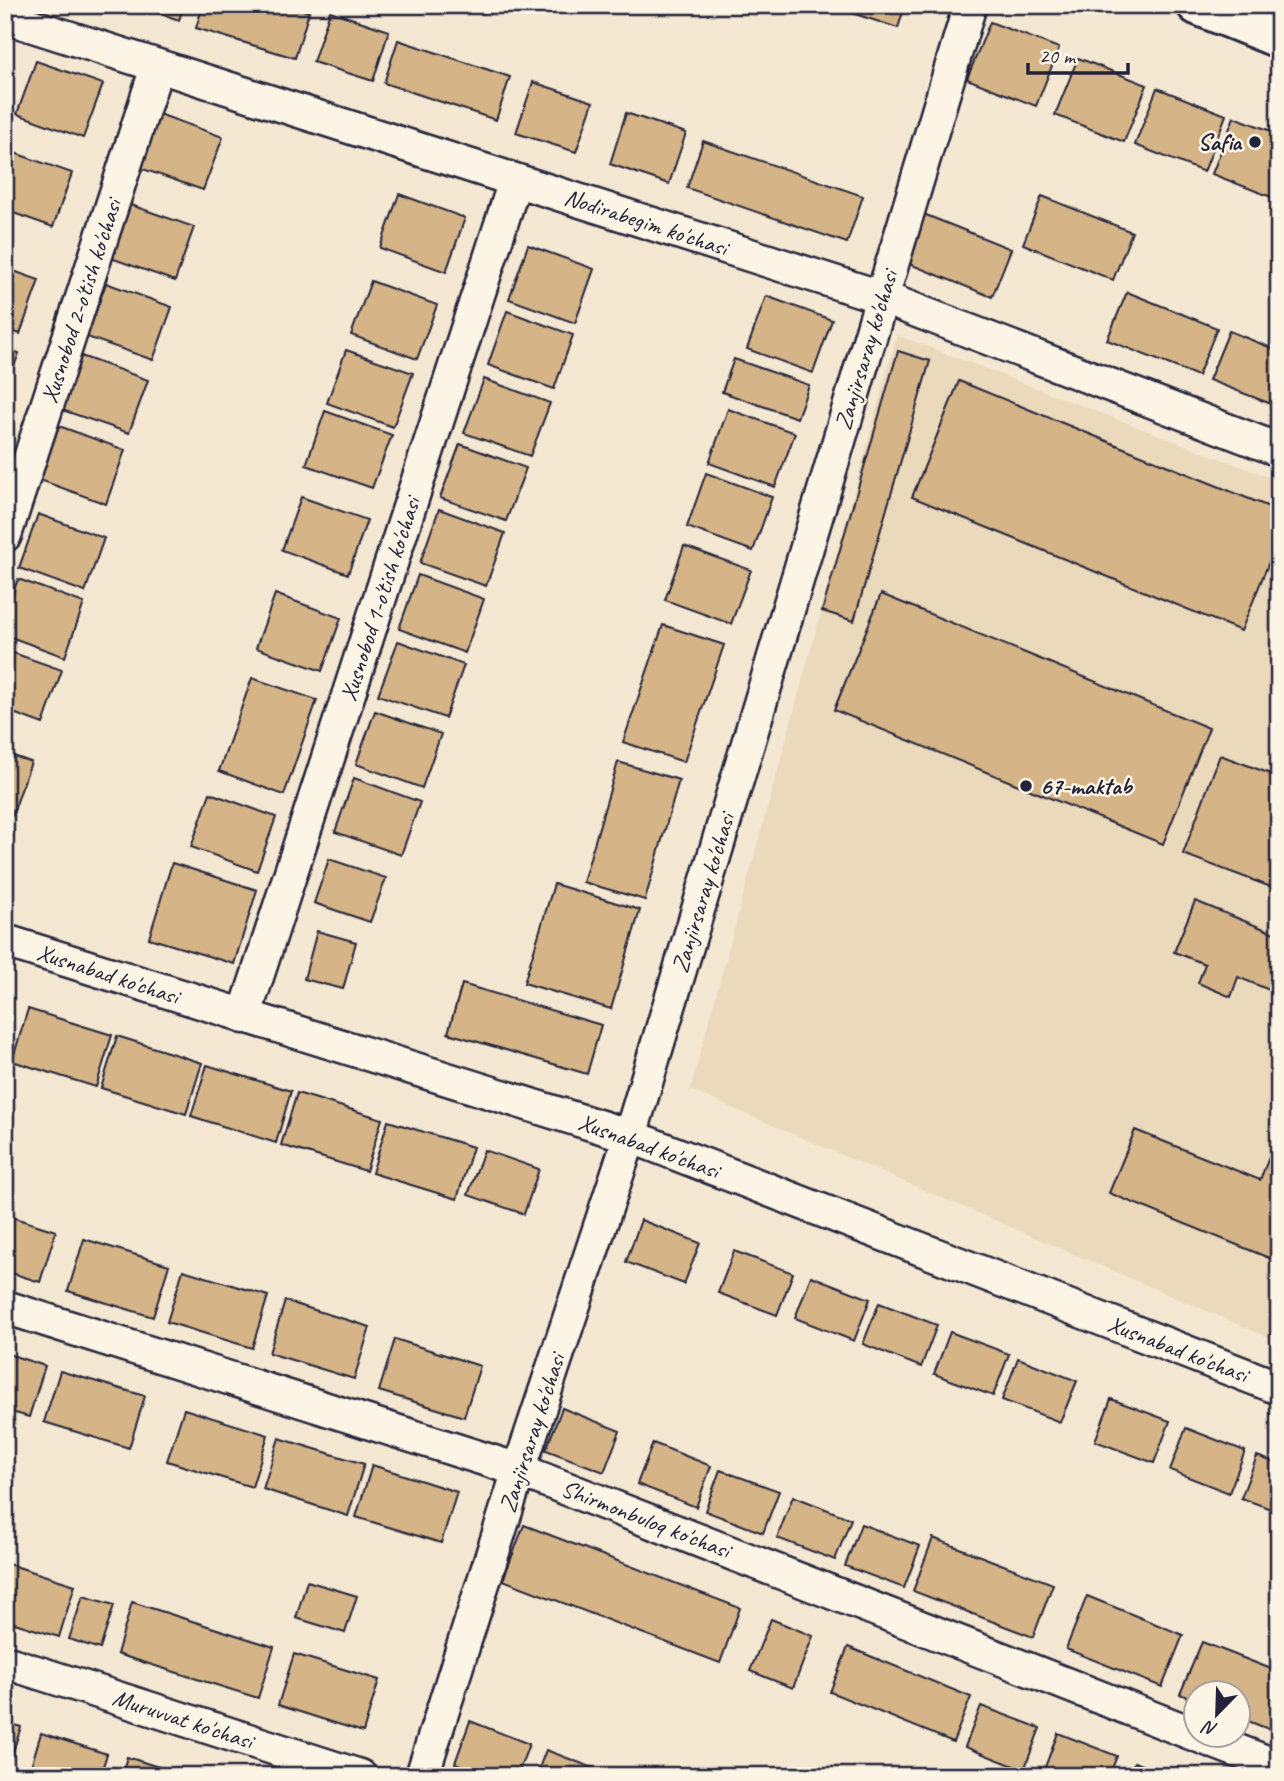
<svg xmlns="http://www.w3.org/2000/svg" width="1284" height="1781" viewBox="0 0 1284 1781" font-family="Caveat,sans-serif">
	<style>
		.built { fill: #ebd9bc }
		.building { fill: #d5b588; stroke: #22223b; stroke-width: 2 }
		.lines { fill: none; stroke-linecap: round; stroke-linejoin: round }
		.street-casing { stroke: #22223b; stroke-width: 37 }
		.secondary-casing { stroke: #22223b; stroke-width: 44 }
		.street { stroke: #fcf5e5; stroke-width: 32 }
		.secondary { stroke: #fcf5e5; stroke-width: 38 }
		.poi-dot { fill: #22223b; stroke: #fcf5e5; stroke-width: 2.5 }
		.labels { text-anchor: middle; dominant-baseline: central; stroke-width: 5; stroke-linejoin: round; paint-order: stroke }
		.poi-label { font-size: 24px; font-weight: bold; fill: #22223b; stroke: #fcf5e5; text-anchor: end }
		.street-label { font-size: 24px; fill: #22223b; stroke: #fcf5e5 }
	</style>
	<rect width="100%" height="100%" fill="#f4e8d2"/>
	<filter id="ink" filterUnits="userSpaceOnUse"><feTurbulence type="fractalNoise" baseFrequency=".0143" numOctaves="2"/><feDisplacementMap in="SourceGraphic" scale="14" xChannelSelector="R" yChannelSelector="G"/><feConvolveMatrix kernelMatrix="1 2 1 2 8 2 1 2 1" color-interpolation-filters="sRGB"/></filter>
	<g filter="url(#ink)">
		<path class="built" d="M897,335L1279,481V1342L690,1090Z"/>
		<path class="building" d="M135,5H184L179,20Z
			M203,5H286L309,12L295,58L196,28Z
			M827,5H905L898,28Z
			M330,11L389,31L373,81L313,62Z
			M990,22L1059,48L1036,106L967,79Z
			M398,40L510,77L496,120L384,83Z
			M1078,58L1147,85L1124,142L1055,115Z
			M36,61L103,84L83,138L17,114Z
			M533,82L593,102L576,152L516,133Z
			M1157,88L1226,115L1204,172L1135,145Z
			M156,113L223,137L203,190L137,167Z
			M626,113L686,133L669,184L610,164Z
			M1234,117L1279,134V200L1212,174Z
			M703,141L863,196L847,243L687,188Z
			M6,150L72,173L53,227L5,210Z
			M399,194L465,218L446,272L380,248Z
			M1042,196L1132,232L1113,280L1023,244Z
			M128,204L194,227L175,281L108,257Z
			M921,213L1011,249L992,297L902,261Z
			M528,245L594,269L575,323L509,299Z
			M5,268L39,280L20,334L5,329Z
			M371,281L437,305L417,359L351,335Z
			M106,283L172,307L153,360L87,337Z
			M1127,292L1217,328L1198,376L1107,340Z
			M766,296L832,320L813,373L747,349Z
			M507,311L573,335L554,389L488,365Z
			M1229,331L1279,351V407L1209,380Z
			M5,348L19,353L5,391Z
			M346,350L413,373L393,427L327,403Z
			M898,351L930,361L854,621L822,611Z
			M81,356L148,380L129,433L62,410Z
			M734,359L809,385L797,418L722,392Z
			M484,379L550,403L530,456L464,433Z
			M959,381L1279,511V537L1241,631L912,497Z
			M728,409L795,433L775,487L709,463Z
			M325,411L392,435L372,488L306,465Z
			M59,426L125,450L106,504L40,480Z
			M460,444L526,468L506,521L440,498Z
			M706,473L772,497L753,551L687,527Z
			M301,497L367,520L348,574L282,550Z
			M439,509L505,533L486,586L420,563Z
			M38,514L104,538L85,592L19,568Z
			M684,546L751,570L731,624L665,600Z
			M418,575L484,599L465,653L399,629Z
			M18,579L84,603L65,657L5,635V615Z
			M275,594L341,618L322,671L256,648Z
			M881,594L1209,728L1163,844L834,710Z
			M663,625L724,645L684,762L623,742Z
			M398,641L464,665L445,718L378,695Z
			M5,650L62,670L43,724L5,710Z
			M252,678L317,700L284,795L219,771Z
			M375,711L441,734L422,788L356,764Z
			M5,753L31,762L12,816L5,813Z
			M1220,755L1279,777V890L1183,854Z
			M618,762L679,780L645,900L583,882Z
			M354,778L420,802L401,855L335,832Z
			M210,793L276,817L257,871L191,847Z
			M5,828L13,831L5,853Z
			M329,859L386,878L370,922L314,903Z
			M172,863L257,890L234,964L149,938Z
			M554,884L640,910L611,1009L524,983Z
			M1195,901L1279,935V994L1238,977L1231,997L1198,983L1205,964L1174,952Z
			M317,931L356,942L343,989L304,979Z
			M462,984L601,1025L587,1074L448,1033Z
			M28,1009L112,1035L96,1087L12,1061Z
			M117,1036L202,1063L186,1114L101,1088Z
			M207,1065L291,1091L276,1143L191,1116Z
			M297,1093L382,1119L366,1171L281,1145Z
			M388,1121L473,1147L457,1199L372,1173Z
			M1135,1130L1260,1180L1279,1132V1262L1109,1193Z
			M484,1150L539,1169L524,1214L468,1195Z
			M5,1215L56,1231L40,1282L5,1271Z
			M641,1220L700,1243L684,1284L626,1262Z
			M84,1239L169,1265L153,1317L68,1291Z
			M734,1251L793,1273L777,1315L718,1293Z
			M183,1270L268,1296L252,1348L167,1322Z
			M811,1276L870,1299L854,1341L795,1318Z
			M285,1301L370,1327L354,1379L269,1353Z
			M879,1303L937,1325L921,1367L863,1344Z
			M950,1332L1009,1354L993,1396L934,1374Z
			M395,1339L480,1366L464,1417L379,1391Z
			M5,1353L45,1366L29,1417L5,1410Z
			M1018,1358L1077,1381L1060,1422L1002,1400Z
			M60,1371L145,1396L129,1448L44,1422Z
			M1111,1399L1170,1421L1154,1463L1095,1441Z
			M562,1408L620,1431L604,1472L546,1450Z
			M184,1409L268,1435L252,1487L167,1461Z
			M1186,1428L1245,1451L1229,1493L1170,1470Z
			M279,1438L364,1464L348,1516L263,1489Z
			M653,1443L711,1466L696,1507L637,1484Z
			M1257,1456L1279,1464V1512L1241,1498Z
			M372,1465L457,1492L441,1543L356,1517Z
			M720,1470L779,1491L763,1533L705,1511Z
			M793,1496L851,1519L835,1560L777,1538Z
			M861,1524L920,1546L904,1588L845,1566Z
			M524,1525L740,1608L720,1663L503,1580Z
			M933,1538L1053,1584L1033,1637L913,1591Z
			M5,1563L75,1585L59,1637L5,1620Z
			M307,1581L357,1596L345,1633L296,1618Z
			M83,1596L114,1605L100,1649L69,1639Z
			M1087,1596L1183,1635L1162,1687L1066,1649Z
			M132,1602L274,1647L258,1698L117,1654Z
			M771,1619L813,1636L793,1688L750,1671Z
			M1202,1642L1279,1672V1726L1276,1732L1238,1717V1694H1196V1701L1180,1694Z
			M848,1647L971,1697L953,1742L830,1692Z
			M294,1654L379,1680L363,1732L278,1705Z
			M981,1706L1040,1728L1024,1770L965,1747Z
			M470,1721L529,1744L517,1776H487L455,1763Z
			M5,1722L21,1727L8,1767L5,1766Z
			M41,1733L107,1754L100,1776H36L29,1773Z
			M1058,1733L1117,1756L1109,1776L1042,1775Z
			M546,1750L604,1772L603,1776H536Z
			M127,1757L187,1776H121Z
			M1134,1762L1169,1776H1129Z"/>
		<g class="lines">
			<g class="street-casing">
				<path id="street" d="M5,17L881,297L1279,450
					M5,535L157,67
					M5,941L630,1136L1279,1388
					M244,1017L515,181
					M5,1307L519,1470L1196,1735
					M5,1662L360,1776
					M1199,1736L1279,1767
					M422,1776L519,1470L630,1136L970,5"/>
			</g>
			<g class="secondary-casing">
				<path id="secondary" d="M1197,5L1279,38"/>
			</g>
			<use href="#street" class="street"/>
			<use href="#secondary" class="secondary"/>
		</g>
	</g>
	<g class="poi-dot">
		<circle cx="1255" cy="142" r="7"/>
		<circle cx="1026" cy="786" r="7"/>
	</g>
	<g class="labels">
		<g class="poi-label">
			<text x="1241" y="142">Safia</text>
			<text x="1040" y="786" text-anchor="start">67-maktab</text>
		</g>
		<g class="street-label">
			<text transform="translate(646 222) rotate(18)">Nodirabegim ko'chasi</text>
			<text transform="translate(81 301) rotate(-72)">Xusnobod 2-o'tish ko'chasi</text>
			<text transform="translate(866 350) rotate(-73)">Zanjirsaray ko'chasi</text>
			<text transform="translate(380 599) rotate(-72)">Xusnobod 1-o'tish ko'chasi</text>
			<text transform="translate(703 893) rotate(-73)">Zanjirsaray ko'chasi</text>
			<text transform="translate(108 974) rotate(18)">Xusnabad ko'chasi</text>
			<text transform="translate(649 1146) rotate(20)">Xusnabad ko'chasi</text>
			<text transform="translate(1178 1349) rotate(21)">Xusnabad ko'chasi</text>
			<text transform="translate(532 1433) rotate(-72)">Zanjirsaray ko'chasi</text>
			<text transform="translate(646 1519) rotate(21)">Shirmonbuloq ko'chasi</text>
			<text transform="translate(183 1719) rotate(18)">Muruvvat ko'chasi</text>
		</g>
	</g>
	<rect width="1284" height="1781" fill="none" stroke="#fcf5e5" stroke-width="28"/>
	<rect x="14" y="14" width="1256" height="1753" fill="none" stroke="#22223b" stroke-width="2.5" filter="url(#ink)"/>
	<g transform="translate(1217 1714) rotate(203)"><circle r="33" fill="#fcf5e5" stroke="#a5a1a1" stroke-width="2"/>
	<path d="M0-5L12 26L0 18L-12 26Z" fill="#22223b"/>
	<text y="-10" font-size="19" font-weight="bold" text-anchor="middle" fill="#22223b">N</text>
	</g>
	<path d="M1028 63v10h100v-10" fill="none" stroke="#22223b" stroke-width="3.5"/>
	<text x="1039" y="63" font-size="21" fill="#22223b" stroke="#fcf5e5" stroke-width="5" paint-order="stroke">20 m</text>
</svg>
